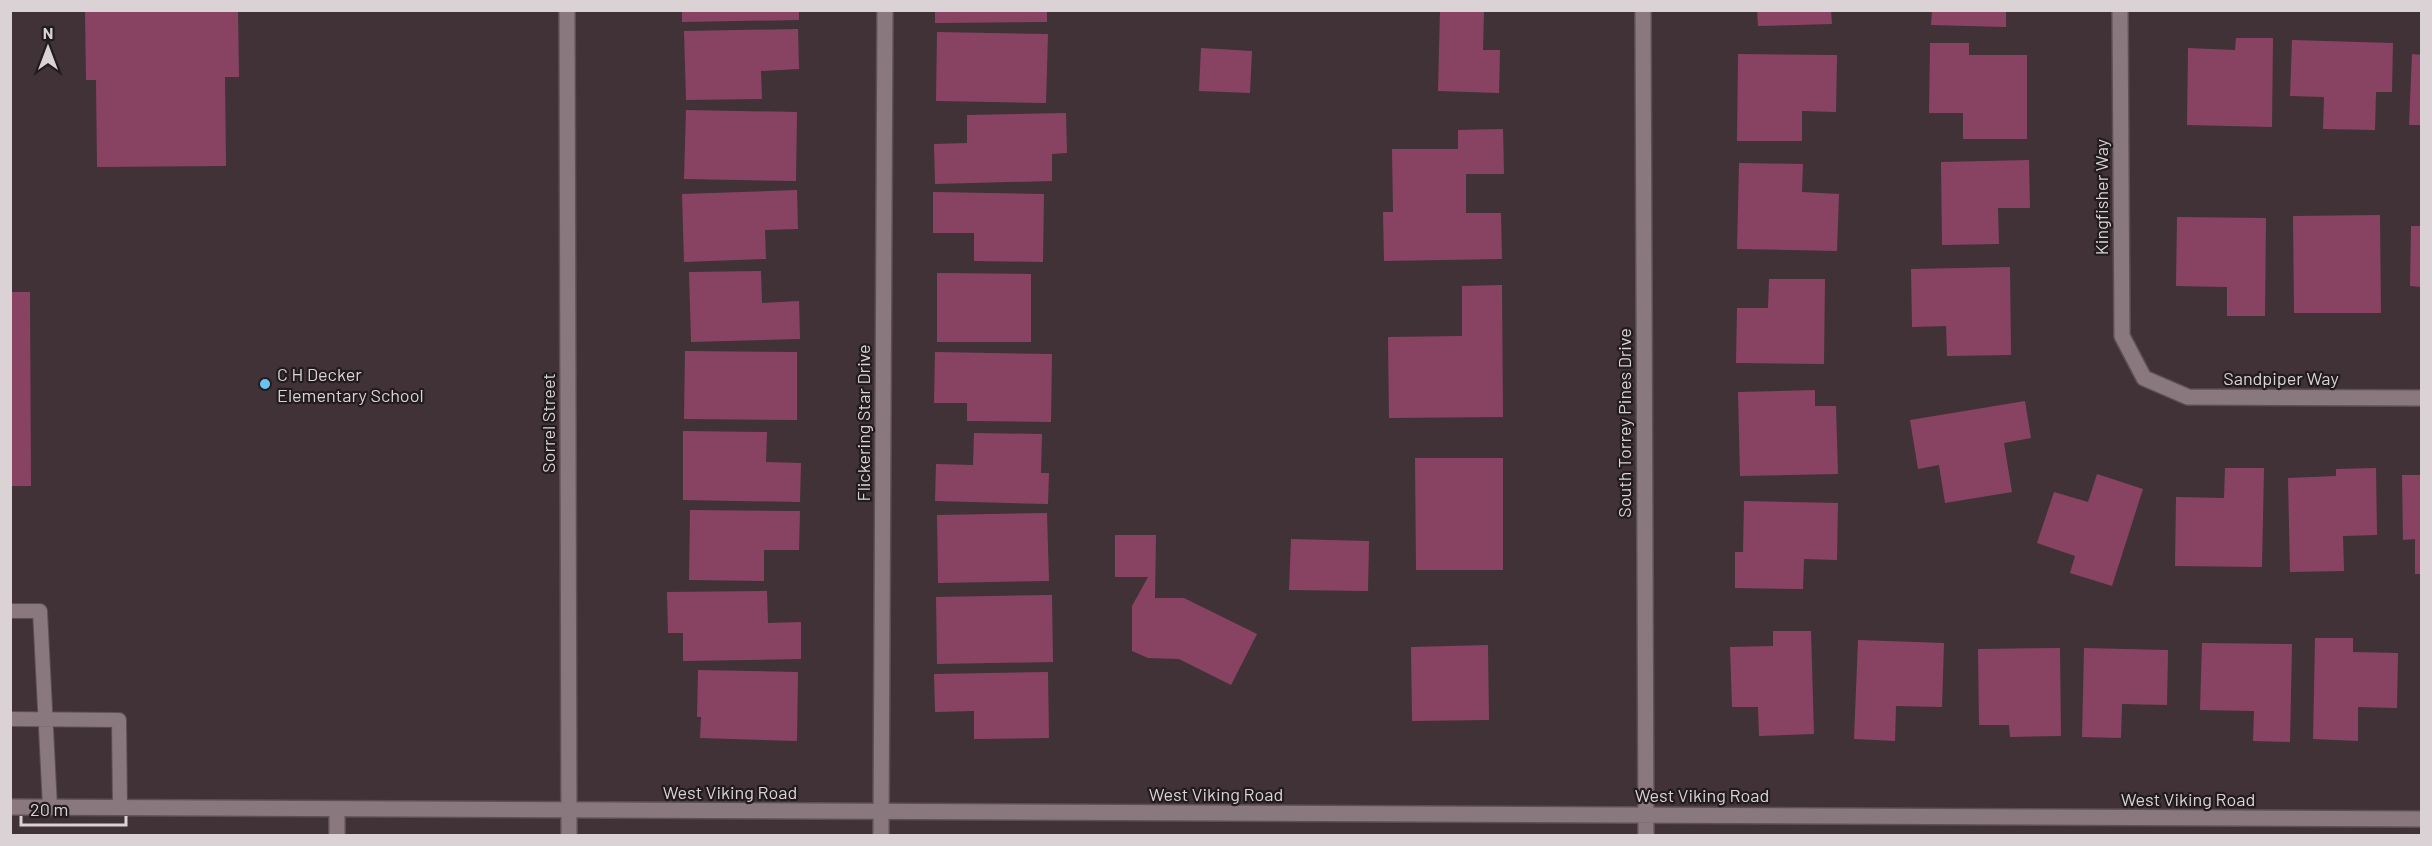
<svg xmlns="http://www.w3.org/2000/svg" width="2432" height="846" viewBox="0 0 2432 846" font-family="Barlow,sans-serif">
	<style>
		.building { fill: #894362 }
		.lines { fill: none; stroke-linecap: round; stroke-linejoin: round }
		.lane-casing { stroke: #5c5056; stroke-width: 16 }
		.street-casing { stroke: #5c5056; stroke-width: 18 }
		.secondary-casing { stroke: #5c5056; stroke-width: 18 }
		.lane { stroke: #89787e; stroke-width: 14 }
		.street { stroke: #89787e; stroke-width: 15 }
		.secondary { stroke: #89787e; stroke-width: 15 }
		.poi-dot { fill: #69c3f1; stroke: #221c1e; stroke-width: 2 }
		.labels { text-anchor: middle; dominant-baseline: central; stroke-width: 4.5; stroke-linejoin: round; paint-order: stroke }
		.street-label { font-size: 18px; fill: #dbd2d5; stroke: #221c1e }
		.poi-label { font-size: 18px; fill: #dbd2d5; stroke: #221c1e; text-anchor: start }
	</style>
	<rect width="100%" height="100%" fill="#403237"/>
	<path class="building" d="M85,10H238L239,77H225L226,166L97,167L96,80H86Z
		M682,10H799V20L682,22Z
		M935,10H1047V22L935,23Z
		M1440,10H1484L1483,50H1500L1499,93L1438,91Z
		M1757,10H1831L1832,24L1758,26Z
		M1932,10H2006V27L1931,25Z
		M798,29L799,69L761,71L762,99L686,100L684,31Z
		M937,32L1048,34L1046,103L936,101Z
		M2236,38H2273L2272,127L2187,125L2188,48L2235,50Z
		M2292,40L2393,43L2392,92H2376L2375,130L2323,129L2324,97L2290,96Z
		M1930,43H1969V55H2027V139H1963V113H1929Z
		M1201,48L1252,51L1250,93L1199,91Z
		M1738,54L1837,55L1836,112L1802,111V141H1737Z
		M2412,54L2422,55V125H2409Z
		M686,110L797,112L796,181L684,179Z
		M1066,113L1067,153L1052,154V181L935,184L934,144L967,143V115Z
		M1503,129L1504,174H1466V213H1501L1502,259L1384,261L1383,212H1393L1392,149H1458V130Z
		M2029,160L2030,208H1998L1999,244L1942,245L1941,162Z
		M1739,163L1803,164L1802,192L1839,194L1837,251L1737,249Z
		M797,190L798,229L765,230L766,259L684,262L682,194Z
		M933,192L1044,194L1043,262L974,261V233H933Z
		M2380,215L2381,313H2294L2293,216Z
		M2177,217L2266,218L2265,316H2227V287L2176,286Z
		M2411,226H2422V287L2410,286Z
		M2010,267L2011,355L1947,356L1946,326L1912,327L1911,269Z
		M761,271L762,303L799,301L800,339L691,342L689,272Z
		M937,273L1031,274V342H937Z
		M1769,279H1825L1824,364L1736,363L1737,308H1768Z
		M1502,285L1503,417L1389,418L1388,337L1462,336V286Z
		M10,292H30L31,486H10Z
		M685,351L797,352V420L684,419Z
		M935,352L1052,354L1051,422L967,421V403H934Z
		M1815,390V406H1836L1838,474L1740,476L1738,392Z
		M2025,401L2031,438L2004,443L2012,492L1945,503L1939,465L1918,469L1910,420Z
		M683,431L767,432L766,462L801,463L800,502L683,500Z
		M974,433L1042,434L1041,473H1049L1048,504L935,501L936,464L973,465Z
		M1415,458H1503V570H1416Z
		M2225,468H2264L2262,567L2175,566L2176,497L2224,498Z
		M2376,468L2377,535L2343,536L2344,571L2290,572L2288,478L2336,476V469Z
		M2097,474L2143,489L2112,586L2070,573L2075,556L2037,543L2054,492L2088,502Z
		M2402,475H2422V574H2415V539L2403,540Z
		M1744,501L1838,503L1837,560L1804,559L1803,589L1735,588V552H1743Z
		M690,510L800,511L799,550H764V581L689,580Z
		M1047,513L1049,581L938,583L937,515Z
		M1115,535H1156L1155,598H1184L1257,634L1231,685L1179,659L1148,658L1132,651V606L1148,577H1115Z
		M1291,539L1369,541L1368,591L1289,590Z
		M767,591L768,623L801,622V659L683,661V633H668L667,592Z
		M1052,595L1053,662L937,664L936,597Z
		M1773,631H1811L1814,734L1759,736L1758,707H1732L1730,647L1773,646Z
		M2315,638H2353V652L2398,653L2397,708L2358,707V741L2313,739Z
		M1858,640L1944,643L1942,707L1896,706L1895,741L1854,739Z
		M2202,643L2292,644L2290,742L2253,741L2254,711L2200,710Z
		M1488,645L1489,720L1412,721L1411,647Z
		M2060,648L2061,736L2010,737L2009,725H1979L1978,649Z
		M2084,648L2168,650L2167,705L2122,704L2121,738L2082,737Z
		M698,670L798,672L797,741L700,738L701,717H697Z
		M1048,672L1049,738L974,739V711L935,712L934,674Z"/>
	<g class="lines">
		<g class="lane-casing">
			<path id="lane" d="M10,611H40L50,807
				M10,719L119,720L120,808"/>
		</g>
		<g class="street-casing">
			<path id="street" d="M567,10L569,836
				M2120,10L2122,336L2144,378L2188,397L2422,398
				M337,836V809
				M881,836L885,10"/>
		</g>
		<g class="secondary-casing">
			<path id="secondary" d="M1643,10L1646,836
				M10,807L2422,819"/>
		</g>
		<use href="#lane" class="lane"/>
		<use href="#street" class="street"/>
		<use href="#secondary" class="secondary"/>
	</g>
	<circle class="poi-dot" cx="265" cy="384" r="6"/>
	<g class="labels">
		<g class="street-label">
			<text transform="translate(2101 197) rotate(-90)">Kingfisher Way</text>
			<text x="2281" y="378">Sandpiper Way</text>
			<text transform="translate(548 423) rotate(-90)">Sorrel Street</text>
			<text transform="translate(863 423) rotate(-90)">Flickering Star Drive</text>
			<text transform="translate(1624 423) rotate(-90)">South Torrey Pines Drive</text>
			<text x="730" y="792">West Viking Road</text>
			<text x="1216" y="794">West Viking Road</text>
			<text x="1702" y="795">West Viking Road</text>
			<text x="2188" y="799">West Viking Road</text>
		</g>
		<g class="poi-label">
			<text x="277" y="374">C H Decker<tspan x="277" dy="21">Elementary School</tspan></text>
		</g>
	</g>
	<rect width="2432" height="846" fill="none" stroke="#dbd2d5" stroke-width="24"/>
	<g transform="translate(48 48)" stroke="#221c1e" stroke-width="4.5" paint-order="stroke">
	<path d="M0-4.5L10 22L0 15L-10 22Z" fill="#dbd2d5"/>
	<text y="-9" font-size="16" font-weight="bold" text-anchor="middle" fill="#dbd2d5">N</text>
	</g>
	<path d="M21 816v9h105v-9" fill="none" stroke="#dbd2d5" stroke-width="3"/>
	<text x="30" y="816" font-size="18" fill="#dbd2d5" stroke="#221c1e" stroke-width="4.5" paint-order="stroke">20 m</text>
</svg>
